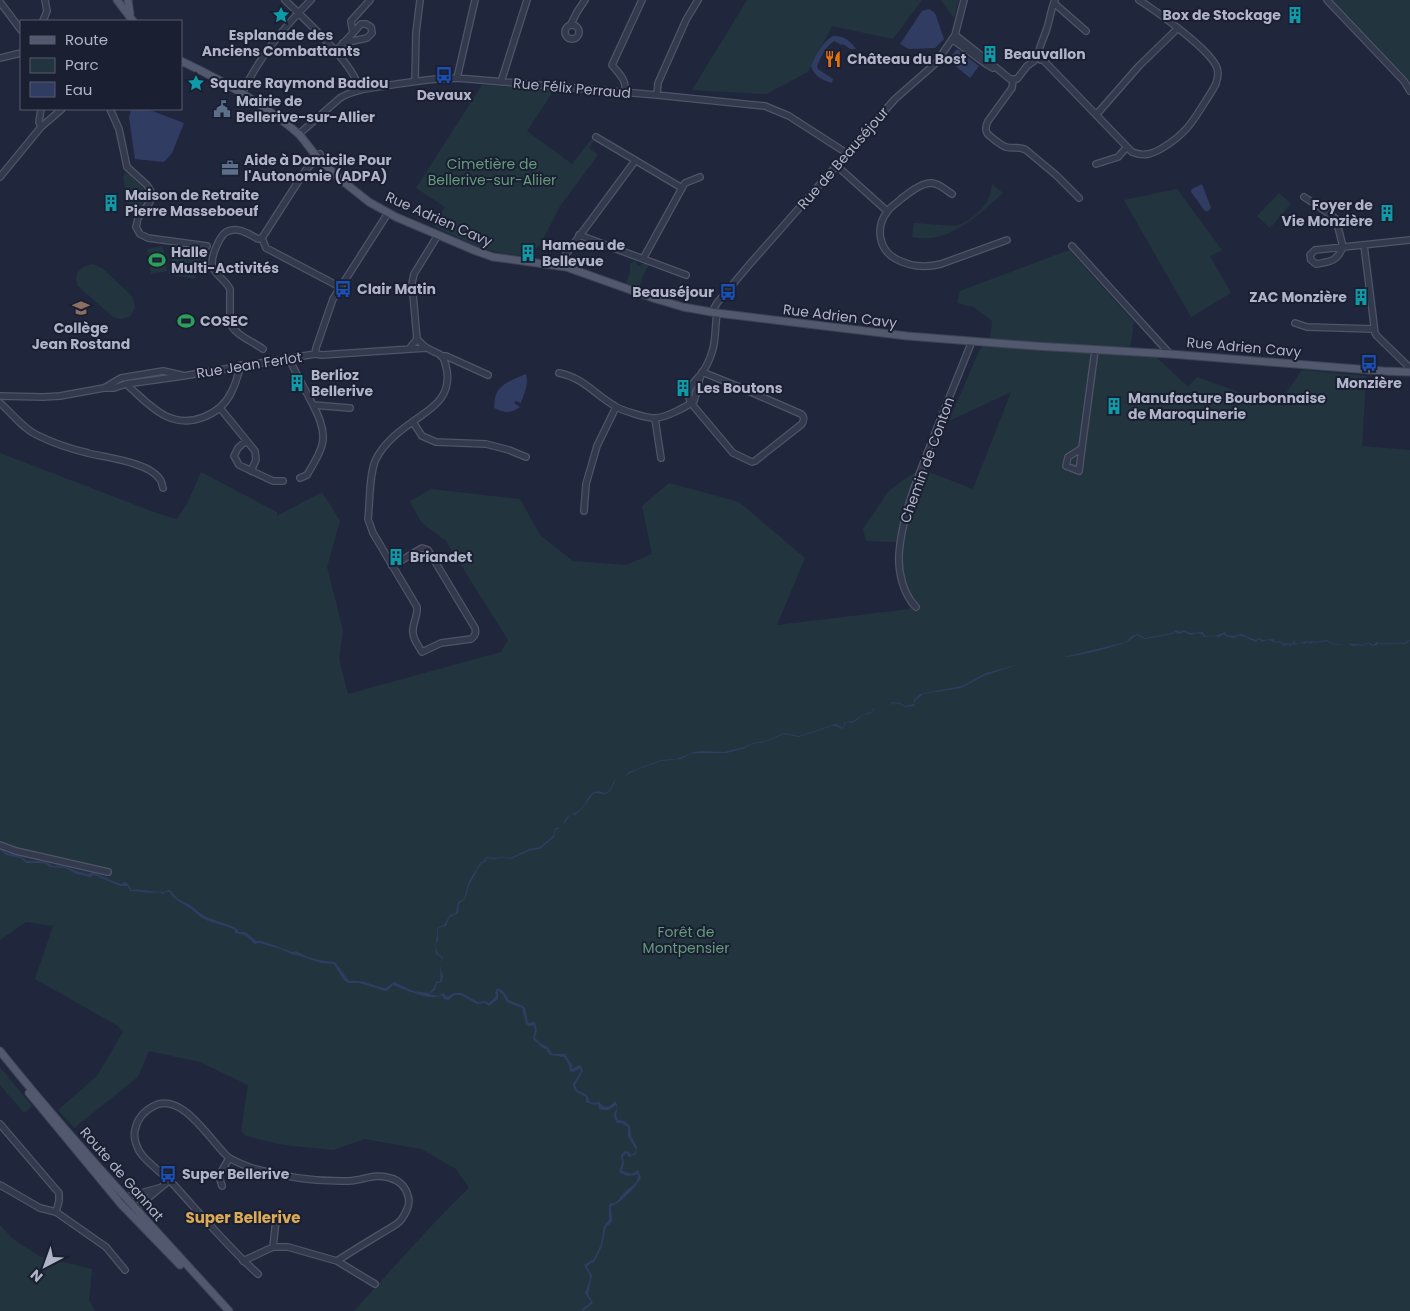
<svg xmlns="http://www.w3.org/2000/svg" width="1410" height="1311" viewBox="0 0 1410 1311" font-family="Poppins,sans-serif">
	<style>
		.green { fill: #22353e }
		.water { fill: #313c63 }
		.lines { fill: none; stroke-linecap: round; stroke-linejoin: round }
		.minor-casing { stroke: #4f5467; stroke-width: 8 }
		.major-casing { stroke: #3e4356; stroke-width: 9 }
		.minor { stroke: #343a4d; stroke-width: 5.5 }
		.major { stroke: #52586d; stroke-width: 7 }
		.labels { text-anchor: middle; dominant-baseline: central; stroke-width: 4; stroke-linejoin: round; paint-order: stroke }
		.poi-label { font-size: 14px; font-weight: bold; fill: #afb4c9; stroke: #1a1f31; text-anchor: start }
		.street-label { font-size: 14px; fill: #afb4c9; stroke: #1a1f31 }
		.park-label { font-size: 14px; fill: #649c7c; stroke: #1a1f31 }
		.neighbourhood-label { font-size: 15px; font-weight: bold; fill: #ddaa56; stroke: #1a1f31 }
	</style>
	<rect width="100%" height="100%" fill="#20273d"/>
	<path class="green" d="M747,0H922L893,39L832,26L808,72L766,94L692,90Z
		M941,0H959L954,18Z
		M1333,0H1410V81Z
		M482,85L554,90L527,131L572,164L594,136L596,137L589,148L598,155L560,206L540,245L530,253L528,251L522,256L501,253L476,246L433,226L445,207L416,188Z
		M125,173L129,174L146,191L148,200L141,210L129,212L123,176Z
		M992,184L1003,193C978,215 949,245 912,237L914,223L955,226C968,223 985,209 990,195C991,192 991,187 992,184Z
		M1177,189L1222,250L1210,256L1231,293L1191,317L1124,200Z
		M1279,193L1291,204L1270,228L1257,216Z
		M163,246L167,271L151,274L147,249Z
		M175,248L201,253L195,279L168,274Z
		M1069,250L1134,322L1130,348L1148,349L1188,387L1197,377L1277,406L1302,370L1366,376V380L1362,446L1410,450V1311H354C392,1270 428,1227 469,1188L456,1169L421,1149L365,1139L333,1150L284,1145L246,1136L241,1131L248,1085L200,1062L149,1051L138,1077L74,1128L58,1110L97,1076L123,1032L118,1026L35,979L53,926L26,922L0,940V453L159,514L177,519L187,504L201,472L277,512V516L322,492L340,521L327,567L343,630L339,659L348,694L501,652L508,640L446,541L421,522L410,501L431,489L520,499L540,535L573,561L626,565L652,554L642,506L669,483L739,502L805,558L777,625L910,609L903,593L896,567V542L866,541L863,529L888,492L903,480L921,469L973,489L1011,392L949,421L979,351L990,339L992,321L974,307L957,303L960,291Z
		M635,261L638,266H640L644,263L649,265L643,275L639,288L626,283L630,272V264Z
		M92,264L102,268L133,297L135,307L132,314L129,317L121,319L113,317L78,286L76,278L77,273L83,267Z
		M0,1067L32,1106L24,1113L0,1085Z
		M0,1225L13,1239L39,1256L92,1269L89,1300L95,1311H0Z"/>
	<path class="water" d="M929,9L935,13L944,39L935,48L909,49L900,44L922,11Z
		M833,36C843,35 851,41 856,49H850L843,44L842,45L834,41C825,47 821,57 817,66L818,69L833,79L832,83C822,80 814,76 811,66C816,55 822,42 833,36Z
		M957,49L979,66L970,78L948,60Z
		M131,109H147L184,123L172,153L164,162L135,159L129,118Z
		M1202,184L1211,208L1208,211H1205L1191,192L1192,189Z
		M526,374C529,384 524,394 521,403L516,401L514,403L520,407C509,414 506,413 494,408C495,404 494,399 496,395C499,384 516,378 526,374Z
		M1176,630L1180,632L1184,630L1190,633L1203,632L1205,636C1213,637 1218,635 1225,632L1226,635L1234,636L1241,634L1256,640L1259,638L1263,640L1273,639L1275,642L1280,641L1284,644L1287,643L1291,644L1294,641L1296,644L1306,641L1310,642L1312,641L1316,642L1326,640C1333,644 1340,646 1348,643L1352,644H1358L1362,645L1368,642L1373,645L1377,642C1387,645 1395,642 1404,643L1410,640V641L1405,644C1395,642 1388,646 1378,643L1377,645L1372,646L1368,643L1362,646L1358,645L1352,646L1348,643C1340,646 1333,645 1326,641L1315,643L1313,642L1311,644L1307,642L1305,644L1301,643L1295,645L1293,643L1291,646L1287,644L1284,646L1280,642L1275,643C1271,640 1267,639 1262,642L1259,639L1256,642C1248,639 1241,632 1234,638L1225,636L1224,634L1218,638L1217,636L1204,637L1202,634H1200L1197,633L1191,635L1184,632L1179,634L1176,632L1172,634L1145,639L1137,635C1133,637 1131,640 1127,642C1113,647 1077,657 1064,657L1126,642L1132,636L1138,634L1145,638L1172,633Z
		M1061,657L1037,664L1017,665L986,675L961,688L923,694L915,701L914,706L905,707L900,704L894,703L889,706L874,709L871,713L861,716L856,721L852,723L846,722L843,729L836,726H832L799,737L784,734L765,742L752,744L745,748L727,753H697L690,754L681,759L661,761L636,770L615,781L611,790L606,794L595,793L593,794L582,809L575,815L571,814C565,821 564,828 555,830L554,837L540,849L531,850L511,859L503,858L493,859L487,858L485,862L482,863L477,870L475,875L470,883L465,899L459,904C458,918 458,911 449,918L446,926L438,928V940L435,945L438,954L443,957L440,965L443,977L441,983H437L435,990L429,994L438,996L443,993L447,997L454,993H462L478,1002L486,1001L489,1003L496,996L495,993L497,988L503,991L509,1000L523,1006L525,1008L528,1023L535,1022L537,1030L535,1038C538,1042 543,1045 548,1047L552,1054H565L572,1065V1069L579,1065L581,1066L583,1071L575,1085L577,1090L587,1095L590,1102L595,1103L599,1102L604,1107L610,1106L615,1101C621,1108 613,1113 618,1120L624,1121L630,1126L631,1136L637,1147L636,1154L629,1157L626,1153L623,1156L624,1164L622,1171L632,1174L638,1170L641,1178C636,1187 620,1204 611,1206L612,1220L611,1223L606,1227L602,1246L595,1261L588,1265L587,1267L592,1275L588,1294L593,1303L583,1311H582L583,1308L588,1305L591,1302L585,1293C587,1287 592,1279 589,1273C587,1270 585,1268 584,1265L594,1259L601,1244L604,1226L609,1220V1205L611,1203H615C619,1200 620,1197 623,1194C629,1186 639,1185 638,1174C631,1177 625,1176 619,1172L622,1163L621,1155L625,1151L629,1152L631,1155L635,1153L636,1150L628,1136V1127L621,1123H617C613,1116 613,1114 617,1108L616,1105C609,1110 608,1111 599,1109L598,1104L594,1105L586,1102V1097L575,1091L573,1084L581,1071L580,1069H579L573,1072L570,1071L569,1065L564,1057L550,1055L546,1049L543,1048L533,1039L535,1030L534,1025L529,1026L526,1024L522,1008L507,1002L503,995L498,990V999L489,1006L485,1003L477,1004L461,995H455L448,1000L444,999L442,995C430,1002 406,990 393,985L388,990L385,991L359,983H348L343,979L334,964L321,963L297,955L291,954L281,949L259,943L255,944L245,935L235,933V930C226,925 214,924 204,919C198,916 194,910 188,907C179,901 176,901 169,892H166L162,894L160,892C150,894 140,891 130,891L128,886H120L94,875L90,877L77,874L65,868L50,867L46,864L42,863H26L21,858L6,855L0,850V847L7,853L21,856L27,861H40L48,863L52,866C56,866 61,865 65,867C73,869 80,873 89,874L92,872C102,876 111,881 121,884L125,882L129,885L131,890C138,889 142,890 150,891C155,892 159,891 163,892L170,890L178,899L190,905L204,916L234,927L238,930V932H245L256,941H262L292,952L296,951L308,957L324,961L335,962L349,981C364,979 372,986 386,988L394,982L413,991L429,993L434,988L436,981L440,982C442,973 438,967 442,958L436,954C434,942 438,939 437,928L444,925L450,915L456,913L458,902L464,899L469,881L481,862H483L486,857L495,858L501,857L510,858L529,849L540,847L553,836L555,828H559L563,826C567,811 574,816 582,808C586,804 588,795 594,792C597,791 602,792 605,793L610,790L614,781L625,776L629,772L661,760L676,759L694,752L702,751L724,752L744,747L753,743L766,741L784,733L799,736L836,724L843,728L845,722L854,721L860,716L871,712L873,709L889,706L893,702L900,703L905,706L914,704V700L920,694L962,686L986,673L1016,665L1036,664Z"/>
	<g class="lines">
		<g class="minor-casing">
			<path id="minor" d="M285,0C303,18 357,66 359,90
				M1327,0L1404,81L1410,91
				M0,2L21,30
				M1054,3L1086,31
				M43,21L47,11L45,0
				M571,24L577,12L585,0
				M565 32a7 7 0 1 1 14 0a7 7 0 1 1-14 0Z
				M955,35L988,61L1010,79H1017L1027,66L1034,61
				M952,39L986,64L993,68
				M343,43L367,38L372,33L371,27L366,24H361L353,33
				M336,51L353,33L351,21L370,0
				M1038,56C1039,46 1044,38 1047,28C1050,19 1051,9 1055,0
				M0,58L21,53
				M1041,60H1043L1047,64L1132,152C1144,157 1153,154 1164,147C1185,134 1192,123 1205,102C1211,92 1221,81 1217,68C1211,50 1156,11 1139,0
				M457,78L475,0
				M1013,80L1012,88L988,121C986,125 985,129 987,133C989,136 1002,146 1006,147C1013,149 1019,146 1026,150L1056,175L1079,198
				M415,81L416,33L420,0
				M501,82L527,0
				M625,92C627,80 619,74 612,65L642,0
				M242,94C258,58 283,28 311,0
				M657,95L658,83L686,20L698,0
				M41,109L39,122L41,127
				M110,109L119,129L127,167L147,185L152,193L150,202L138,218L136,227L140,234L148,238L207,246
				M1096,115L1139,66L1178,28
				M299,134L340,98C355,89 373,88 390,85C412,82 434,78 457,78L657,95L765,106L789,116L848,154
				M596,137L682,188L643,259
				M320,154L305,171L262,238L266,248L340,287
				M1096,164L1118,157L1126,148
				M837,166L887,211
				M0,177L41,127L62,109
				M682,188L685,183L700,177
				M952,194C946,190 940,184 932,183C921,183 910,192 901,199C897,203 890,207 887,212C875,228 879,250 896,259C911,267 925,268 941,264L1007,240
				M1304,197L1321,208L1336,219L1343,247
				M579,235L686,275
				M262,238L258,239C252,236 244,230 237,230C234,229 228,231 226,232C219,237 209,260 213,268C217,276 226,281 230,289V323C236,336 252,341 263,349
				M1364,245L1375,333L1377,336L1410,368
				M1072,246L1170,354
				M1343,247C1337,261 1330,262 1316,264L1311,260L1310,255L1315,250L1410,240
				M558,265L635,161
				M712,312L717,303L749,265L895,99L936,63L955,35L964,0
				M1295,323L1307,327L1374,329
				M409,349L417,339L412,283L414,274L438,235
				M315,354L316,348L333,299L388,213
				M441,356H446L488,375
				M290,358V361L313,405L350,408
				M702,372L737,386L801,414C805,417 804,420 802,424L755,461L752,462L733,453L691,403C684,389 694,383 702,373C706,367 710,359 712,352C716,342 715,325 717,313
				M559,373C584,378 594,394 615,406C620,410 649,419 655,418C665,418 686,407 694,401L701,374
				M126,384C139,395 151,409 166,416C190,428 221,415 232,391C236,383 238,374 241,365
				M104,388L121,378L163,371L181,375
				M0,396L43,397L60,396L104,388H114L126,384L183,376L315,354L322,355L426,348
				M0,403C13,414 22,428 37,435C53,443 71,449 88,453C107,458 147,462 159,478C162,481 162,485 163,488
				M220,408L255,451L256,460L251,471
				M655,419L661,458
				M413,422L422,436L436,442L486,444L509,450L526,457
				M246,441L238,448L234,456L239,465L273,481H283
				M1082,448L1068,457L1066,466L1079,471L1083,440L1095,350
				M300,478L307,475C324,446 330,437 313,405
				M584,511L586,484L597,446L616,407
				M392,566L422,548L428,550L475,628C476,633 476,635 471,639L441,643L422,652C419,647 413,639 413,633C412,624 418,616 417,607L373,533L368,519C370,503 369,473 376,459C383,445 398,432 411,423C430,409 451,399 447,371C446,366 445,360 442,356C439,353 433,352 429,349C424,347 421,343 417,339
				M916,607C903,594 898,572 899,554C902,515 918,477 932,441C945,407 959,374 972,341
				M0,845L16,851L108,872
				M0,1124L59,1193V1201L56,1212
				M0,1185L40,1208L56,1212L106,1247L125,1270
				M222,1186L219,1176L229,1158
				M122,1201L126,1205L136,1208L170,1180
				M127,1201V1199L130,1196L159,1188
				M273,1247L276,1220
				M243,1261L273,1247H288L337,1261L375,1284
				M258,1274C228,1247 202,1216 175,1186C165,1175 151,1166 142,1155C137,1149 133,1138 135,1130C137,1119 143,1112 152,1107C181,1089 210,1141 228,1157C235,1162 244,1165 252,1168C284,1177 316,1182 349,1181C363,1180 377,1173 390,1178C399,1180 406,1187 408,1196C411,1204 406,1213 401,1220C397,1225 388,1229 382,1233C367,1242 352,1251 337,1261"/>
		</g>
		<g class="major-casing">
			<path id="major" d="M117,0L133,21
				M128,0L130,14
				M181,61C224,81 266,105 301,136
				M299,134L317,157L340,179L369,202L396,217L476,251L493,257L566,267L656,299L683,307L717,313L907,336L1035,346L1170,354L1383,371L1410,372
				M0,1051C72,1141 151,1225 229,1311
				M29,1093L120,1203L180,1265"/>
		</g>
		<use href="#minor" class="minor"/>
		<use href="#major" class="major"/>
	</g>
	<defs>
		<g id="sight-bare" transform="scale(1.35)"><path d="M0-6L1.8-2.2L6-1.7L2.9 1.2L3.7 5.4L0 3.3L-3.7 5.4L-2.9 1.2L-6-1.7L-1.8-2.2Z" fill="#0f9aa8" stroke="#1a1f31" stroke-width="2.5" paint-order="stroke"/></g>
		<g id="building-bare" transform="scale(1.35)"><path d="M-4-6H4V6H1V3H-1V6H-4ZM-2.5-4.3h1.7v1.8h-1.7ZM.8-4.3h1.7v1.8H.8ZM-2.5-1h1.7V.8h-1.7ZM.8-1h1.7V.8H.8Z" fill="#0f9aa8" stroke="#1a1f31" stroke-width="2.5" paint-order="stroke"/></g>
		<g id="restaurant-bare" transform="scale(1.35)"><path d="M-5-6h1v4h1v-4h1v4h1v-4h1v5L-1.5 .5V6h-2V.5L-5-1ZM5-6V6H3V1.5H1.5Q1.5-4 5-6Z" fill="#e8710a" stroke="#1a1f31" stroke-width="2.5" paint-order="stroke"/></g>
		<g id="bus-bare" transform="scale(1.35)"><path d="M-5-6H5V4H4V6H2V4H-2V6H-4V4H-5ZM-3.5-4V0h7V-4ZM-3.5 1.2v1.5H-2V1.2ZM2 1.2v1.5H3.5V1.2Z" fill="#1a4fb4" stroke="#1a1f31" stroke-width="2.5" paint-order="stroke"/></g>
		<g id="civic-bare" transform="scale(1.35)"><path d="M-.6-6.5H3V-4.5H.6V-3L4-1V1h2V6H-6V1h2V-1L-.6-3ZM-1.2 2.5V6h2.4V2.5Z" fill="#5c6f8a" stroke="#1a1f31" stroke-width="2.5" paint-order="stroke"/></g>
		<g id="office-bare" transform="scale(1.35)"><path d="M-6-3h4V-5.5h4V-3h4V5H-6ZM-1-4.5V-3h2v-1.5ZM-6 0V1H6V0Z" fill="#5c6f8a" stroke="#1a1f31" stroke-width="2.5" paint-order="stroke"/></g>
		<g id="stadium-bare" transform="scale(1.35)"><path d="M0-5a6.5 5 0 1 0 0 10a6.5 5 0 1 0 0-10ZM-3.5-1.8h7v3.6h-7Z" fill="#2e9e5b" stroke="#1a1f31" stroke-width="2.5" paint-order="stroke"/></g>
		<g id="school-bare" transform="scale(1.35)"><path d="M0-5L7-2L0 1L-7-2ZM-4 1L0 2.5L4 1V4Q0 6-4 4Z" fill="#8d6e63" stroke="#1a1f31" stroke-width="2.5" paint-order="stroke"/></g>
	</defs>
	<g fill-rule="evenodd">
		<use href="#sight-bare" x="281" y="15"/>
		<use href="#building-bare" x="1295" y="15"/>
		<use href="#building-bare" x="990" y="54"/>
		<use href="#restaurant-bare" x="833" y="59"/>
		<use href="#bus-bare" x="444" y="75"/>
		<use href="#sight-bare" x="196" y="83"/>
		<use href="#civic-bare" x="222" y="109"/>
		<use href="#office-bare" x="230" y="168"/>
		<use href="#building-bare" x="111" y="203"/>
		<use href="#building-bare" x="1387" y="213"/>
		<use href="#building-bare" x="528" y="253"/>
		<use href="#stadium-bare" x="157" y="260"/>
		<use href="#bus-bare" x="343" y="289"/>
		<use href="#bus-bare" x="728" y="292"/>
		<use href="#building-bare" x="1361" y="297"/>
		<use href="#school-bare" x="81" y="308"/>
		<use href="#stadium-bare" x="186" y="321"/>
		<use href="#bus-bare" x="1369" y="363"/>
		<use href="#building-bare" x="297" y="383"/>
		<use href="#building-bare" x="683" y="388"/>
		<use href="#building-bare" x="1114" y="406"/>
		<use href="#building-bare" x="396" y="557"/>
		<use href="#bus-bare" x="168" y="1174"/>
	</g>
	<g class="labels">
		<g class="poi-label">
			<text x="1281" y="15" text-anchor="end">Box de Stockage</text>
			<text x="281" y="35" text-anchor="middle">Esplanade des<tspan x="281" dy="16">Anciens Combattants</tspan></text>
			<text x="1004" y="54">Beauvallon</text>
			<text x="847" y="59">Château du Bost</text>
			<text x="210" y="83">Square Raymond Badiou</text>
			<text x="444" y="95" text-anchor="middle">Devaux</text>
			<text x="236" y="101">Mairie de<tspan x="236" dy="16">Bellerive-sur-Allier</tspan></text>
			<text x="244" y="160">Aide à Domicile Pour<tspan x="244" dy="16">l'Autonomie (ADPA)</tspan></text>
			<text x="125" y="195">Maison de Retraite<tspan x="125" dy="16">Pierre Masseboeuf</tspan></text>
			<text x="1373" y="205" text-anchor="end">Foyer de<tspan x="1373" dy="16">Vie Monzière</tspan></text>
			<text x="542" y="245">Hameau de<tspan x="542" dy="16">Bellevue</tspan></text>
			<text x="171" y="252">Halle<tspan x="171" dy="16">Multi-Activités</tspan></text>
			<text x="357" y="289">Clair Matin</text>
			<text x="714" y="292" text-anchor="end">Beauséjour</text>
			<text x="1347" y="297" text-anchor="end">ZAC Monzière</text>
			<text x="200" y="321">COSEC</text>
			<text x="81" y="328" text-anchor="middle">Collège<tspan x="81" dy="16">Jean Rostand</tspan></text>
			<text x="311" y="375">Berlioz<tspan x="311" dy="16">Bellerive</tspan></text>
			<text x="1369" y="383" text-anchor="middle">Monzière</text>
			<text x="697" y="388">Les Boutons</text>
			<text x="1128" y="398">Manufacture Bourbonnaise<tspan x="1128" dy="16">de Maroquinerie</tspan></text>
			<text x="410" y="557">Briandet</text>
			<text x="182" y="1174">Super Bellerive</text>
		</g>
		<g class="street-label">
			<text transform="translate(572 88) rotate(5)">Rue Félix Perraud</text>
			<text transform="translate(843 158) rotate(-49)">Rue de Beauséjour</text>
			<text transform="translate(439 219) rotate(24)">Rue Adrien Cavy</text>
			<text transform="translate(840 316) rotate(7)">Rue Adrien Cavy</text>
			<text transform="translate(1244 347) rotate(5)">Rue Adrien Cavy</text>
			<text transform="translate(249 365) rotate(-9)">Rue Jean Ferlot</text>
			<text transform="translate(927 460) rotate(-70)">Chemin de Conton</text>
			<text transform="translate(122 1174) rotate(49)">Route de Gannat</text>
		</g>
		<g class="park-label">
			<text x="492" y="164">Cimetière de<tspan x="492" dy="16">Bellerive-sur-Aliier</tspan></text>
			<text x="686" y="932">Forêt de<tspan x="686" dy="16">Montpensier</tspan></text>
		</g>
		<g class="neighbourhood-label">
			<text x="243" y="1217">Super Bellerive</text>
		</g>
	</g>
	<rect x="20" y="20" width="162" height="90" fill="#1a1f31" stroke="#565b6e"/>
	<rect x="30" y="36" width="25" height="8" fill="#52586d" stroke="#565b6e"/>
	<text x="65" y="45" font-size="15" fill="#afb4c9">Route</text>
	<rect x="30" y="58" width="25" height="15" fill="#22353e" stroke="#565b6e"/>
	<text x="65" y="70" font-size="15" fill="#afb4c9">Parc</text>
	<rect x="30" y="82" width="25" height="15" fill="#313c63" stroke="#565b6e"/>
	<text x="65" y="95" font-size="15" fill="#afb4c9">Eau</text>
	<g transform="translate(45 1266) rotate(221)" stroke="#1a1f31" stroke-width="4" paint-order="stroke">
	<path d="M0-4L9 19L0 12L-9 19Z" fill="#afb4c9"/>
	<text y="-8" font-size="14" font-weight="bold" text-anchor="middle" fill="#afb4c9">N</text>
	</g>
</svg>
